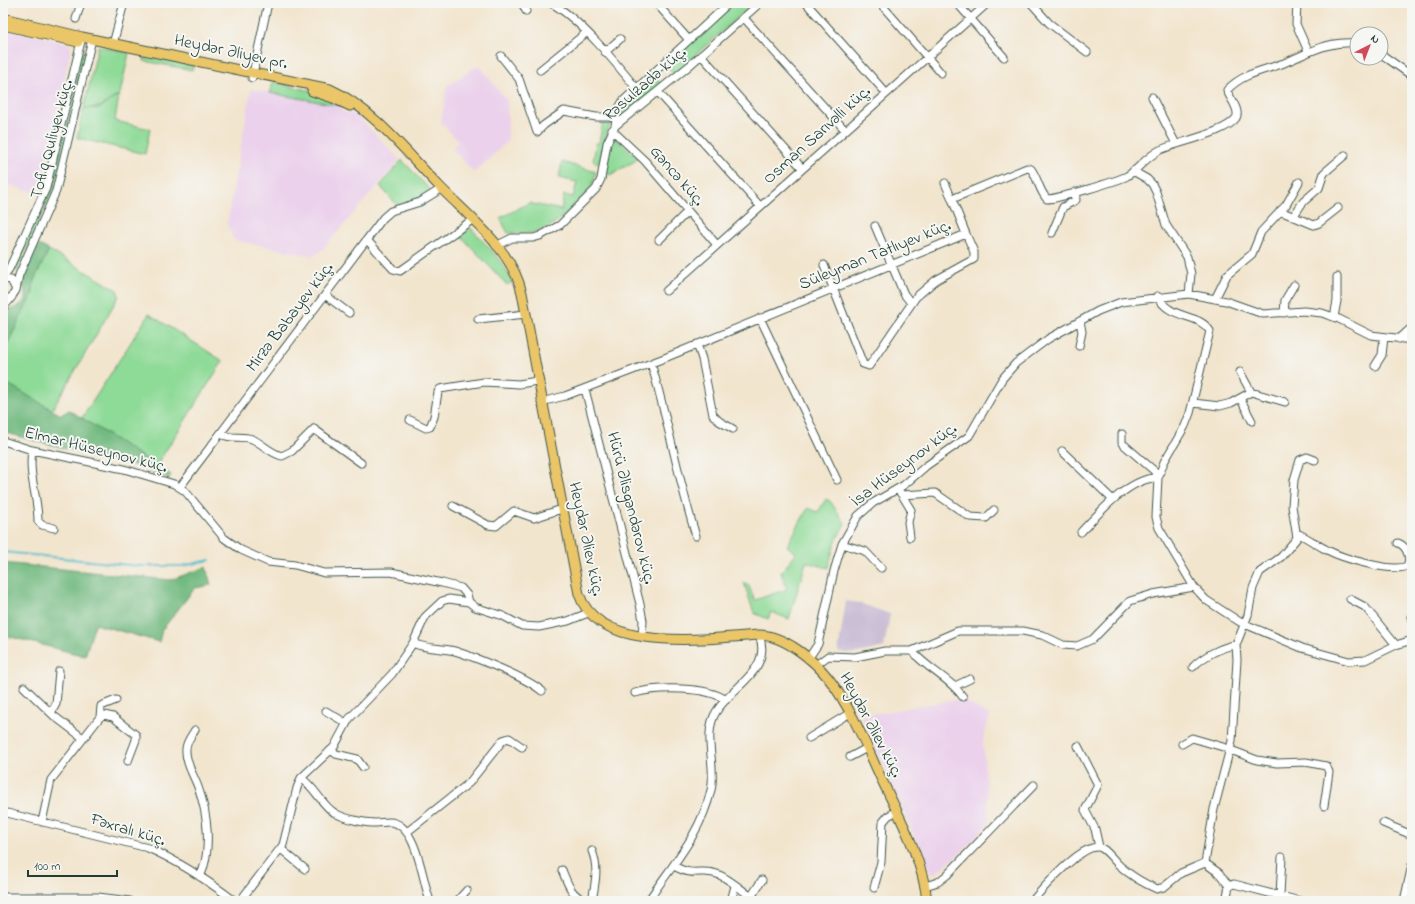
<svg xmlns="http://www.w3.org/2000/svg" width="1415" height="904" viewBox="0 0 1415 904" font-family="'Indie Flower',sans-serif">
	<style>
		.built { fill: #ebd1ec }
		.industrial { fill: #cbbfd6 }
		.green { fill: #8eda97; stroke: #568c66 }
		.forest { fill: #72ba80; stroke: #487c5a }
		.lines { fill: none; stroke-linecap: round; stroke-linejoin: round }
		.stream { stroke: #54bed0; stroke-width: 2 }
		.minor-casing { stroke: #3f564b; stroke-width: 9 }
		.major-casing { stroke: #3f564b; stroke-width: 11 }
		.minor { stroke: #fff; stroke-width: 7 }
		.major { stroke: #ebc669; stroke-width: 9 }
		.labels { text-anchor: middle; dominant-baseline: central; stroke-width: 4; stroke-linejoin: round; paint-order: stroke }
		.street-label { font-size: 17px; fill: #1f3d34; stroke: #f6f6f2 }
	</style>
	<rect width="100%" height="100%" fill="#f6f6f2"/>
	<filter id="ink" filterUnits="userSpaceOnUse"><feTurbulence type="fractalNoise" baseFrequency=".025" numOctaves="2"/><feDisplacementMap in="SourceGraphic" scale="8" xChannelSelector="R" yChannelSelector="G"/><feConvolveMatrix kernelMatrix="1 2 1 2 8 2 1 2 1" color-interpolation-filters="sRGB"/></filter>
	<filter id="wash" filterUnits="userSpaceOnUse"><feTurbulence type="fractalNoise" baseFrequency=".012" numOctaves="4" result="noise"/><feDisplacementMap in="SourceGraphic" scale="16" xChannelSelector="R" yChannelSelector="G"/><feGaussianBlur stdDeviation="0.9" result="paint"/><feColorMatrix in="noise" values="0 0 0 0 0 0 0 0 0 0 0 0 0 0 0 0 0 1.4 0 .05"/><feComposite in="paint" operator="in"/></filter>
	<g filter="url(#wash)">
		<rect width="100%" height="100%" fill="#f2e5ce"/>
		<path class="built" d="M3,29L68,43L71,49L43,173L36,193L3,183Z
			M479,65L507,101L508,141L474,173L452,148L459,141L441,123L447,86Z
			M251,89L342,106V112L355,114L400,160L321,251L313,256L234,240L227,224Z
			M960,699L990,715L983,742L989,822L967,847L932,876L861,716Z"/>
		<path class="industrial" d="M846,601L859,603L890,614L884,647L854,654L838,652Z"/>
		<path class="green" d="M735,3H754L674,74L666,65Z
			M98,46L129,53L120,94L100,107L84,108Z
			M82,52L87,53L54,188L17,271L13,269L50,188Z
			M145,56L193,66L192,70L144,61Z
			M655,77L662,85L622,117L619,114L638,92Z
			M273,82L328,95L342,106L270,93Z
			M119,95L115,121L150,129L145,154L77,138L83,109L100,108Z
			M603,121H611L598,164L593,161L596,143H599Z
			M614,137L638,157L635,161L610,175L607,173L609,151Z
			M402,160L432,192L404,204L397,205L380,186Z
			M562,162L596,172L591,189L560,219L547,228L530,233H508L500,218L529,203L561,210L564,195L573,197L577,182L559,178Z
			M471,228C486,245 504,261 512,282L507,285L461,236Z
			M49,250L117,290L119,296L52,410L3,381V353L33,292L34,280Z
			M149,314L223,361L156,466L82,418Z
			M826,499L830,501L845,523L835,543L828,568L806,562L789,619L771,612L768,619L754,613L744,583L748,584L755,600L787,589L781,573L796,553L787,546L808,508L818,512Z"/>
		<path class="forest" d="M39,245L49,250L34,280L33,292L3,353V319L8,310C28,304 27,297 22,279Z
			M3,381L61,415L69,410L171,475L169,478L138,466L47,444L3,432Z
			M3,563L170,580L206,567L211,585L195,588L162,630L159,642L95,624L85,656L3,635Z"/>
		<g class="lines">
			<path class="stream" d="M3,552L139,566H182L210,560"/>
		</g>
	</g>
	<g filter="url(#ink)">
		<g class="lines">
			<g class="minor-casing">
				<path id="minor" d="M522,3L526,11
					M551,3C580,19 615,62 636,88
					M656,3L689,40
					M806,3L886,93
					M880,3L941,73
					M957,3L1004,57
					M1031,3L1049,23L1087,52
					M1297,3L1296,24L1308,51
					M744,18L845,130
					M76,19L81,3
					M113,44L124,3
					M605,52L620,39
					M1381,54L1412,76
					M701,55L802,168
					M501,56L519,79L537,132L544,125L564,111L596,117H615
					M540,70L586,33
					M252,78L268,3
					M658,92L760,206
					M1152,97L1176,144
					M615,126L617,111L623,101L729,3
					M612,130L645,161L717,245
					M1133,171L1147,179L1152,184L1156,192L1166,225L1187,257L1191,274L1189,294
					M945,183L952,199
					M1280,211L1314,225L1319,223L1338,208
					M1293,217L1303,202L1319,188L1324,173L1345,155
					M875,226L904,294L911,303
					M1052,233L1063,207L1076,200L1075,192
					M367,240L393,269L400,271L472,220
					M659,240L688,211
					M496,246L512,238H533L540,236L560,225L596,189L601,179L607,143L615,126L689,66L760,3
					M824,265L863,364L869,366L916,297L936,280L974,259V252L966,234
					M3,277L9,269L46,188L82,37
					M3,279L11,280L16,290L11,298H3
					M16,290L19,275L56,191L92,39
					M666,291L988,3
					M325,295L349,313
					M1157,296C1171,321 1198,312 1210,331L1190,413L1185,426L1164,462L1158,478L1156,517L1159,528L1194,587L1206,600L1240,622L1302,648L1349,661L1365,660L1396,645L1412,640
					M1215,299L1227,275L1252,254L1261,232L1286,205L1299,182
					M3,308L12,297
					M1284,313L1285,300L1294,285
					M1334,317L1337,301V277
					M760,318L837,480
					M478,319L526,314
					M1399,339L1411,328
					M697,344L702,359L713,415L719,421L733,429
					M1079,346L1082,332L1080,321
					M651,363C668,420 678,479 696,536
					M1375,366L1382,355L1384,337
					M1240,372L1251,392
					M585,389L640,604L643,621L642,636
					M1240,398L1252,421
					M541,402L565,396L667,357L966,234L952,199L1027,168L1031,169C1038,178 1039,191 1047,199C1058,199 1117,181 1127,176C1139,169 1146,157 1160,150C1178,142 1226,133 1236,118C1241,110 1229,98 1227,90C1243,73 1263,71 1284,63C1311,52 1326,41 1357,43
					M1193,403L1220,406L1231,403L1251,392L1285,402
					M410,420L426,428L430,427L434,417L438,392L440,389L484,382L519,384L537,381
					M221,434C231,440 241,435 252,439C263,444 270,453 282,456L292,451L314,429L361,463
					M1122,434V443L1159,475
					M3,441L32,450L124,469L174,484L185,491L224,538L241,550L268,562L295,565L324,573L391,572L442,583L461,588L467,595L469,602L475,607L503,616L522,626L539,627L568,621L588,613
					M32,450C28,476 38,496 38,521L42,525L54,528
					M1062,451L1113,500
					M180,487L383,218L391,211L420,202L441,189
					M898,490L902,495L935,493L970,517L986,518L994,510
					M902,495L911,510L908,522L910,537
					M453,506L488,525L496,526L514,511L534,518L562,509
					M1081,532C1098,514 1131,476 1158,478
					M1297,533C1308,538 1317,545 1327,550C1342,558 1392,573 1407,566C1411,558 1407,546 1398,543
					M842,544L865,551L881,568
					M1350,599L1365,607L1396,645
					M1411,617L1412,619
					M413,643C427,650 443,647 458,652C479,659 525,677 542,691
					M912,651C927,669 950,678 963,697
					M808,659L818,644L834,571L842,544L858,516L873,503L904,485L926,466L969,436L1002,379L1016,363L1048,339L1098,311L1121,302L1189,294L1226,301L1263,314L1304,311L1322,313L1339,319L1371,335L1412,340
					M816,665L828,656L855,657L885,651H912L958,631H1023L1042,635L1063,645L1077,646L1093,639L1130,601L1153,594L1194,587
					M1193,667C1202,657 1223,646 1236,645
					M955,686L970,679
					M24,687L54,716L83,738
					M635,693C657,687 707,686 726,700
					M326,711L346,723
					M51,713L56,704L59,671
					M100,717L101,706L116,700
					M195,730C191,736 186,742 186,749C185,762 194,776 198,787C208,814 212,851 200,877
					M809,738L850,713
					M1182,744L1192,738L1223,747L1257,760L1277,763L1306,762L1326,766L1329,772L1324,806
					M1078,746L1098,785L1085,810L1095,829L1099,847
					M331,750L336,754L357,759L363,767
					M850,757L867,748
					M301,778C316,788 322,806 335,813C345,819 365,823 376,823C380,823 384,822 389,822C417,822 422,880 430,901
					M3,812L148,848C179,861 208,881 235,901
					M42,822L51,780L100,717L104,715L113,717L136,735V740L128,761
					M1383,823L1412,835
					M407,832L469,783L503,740L509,738L522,747
					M281,849L305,869
					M1205,863L1219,873L1229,886
					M674,866C695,878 700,868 717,874C729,878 745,893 757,901
					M562,870C568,885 571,895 586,901
					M925,886L938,882L947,875L1034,785
					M874,888L881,862L883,822L888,816L897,811
					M1280,895L1282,857
					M3,897H98L130,901
					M751,897L762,880
					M240,901L283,845L297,788L301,778L334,747L349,719L392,674L413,643L425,617L442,601L449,599L469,602
					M457,901L467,890
					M592,901C595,884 599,868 592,851
					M648,901C672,865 701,834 711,790C717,766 702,735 716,712C732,686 773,670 759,635
					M731,901L735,886
					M1032,901C1043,889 1086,837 1103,849C1110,854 1114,861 1120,866C1130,875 1145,884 1157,889L1164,887L1181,873L1205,863L1214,809L1232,741L1237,660L1236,645L1248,615L1253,588L1260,572L1281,557L1297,538L1292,506L1294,480L1300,460L1307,457L1315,460
					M1226,901L1229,886L1234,884L1300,901
					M1404,901L1412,865"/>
			</g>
			<g class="major-casing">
				<path id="major" d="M3,18L82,37L330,89C371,107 408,154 439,186C469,217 512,249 522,293L579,594C599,655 709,638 759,635C784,635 814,660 829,679C851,708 865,743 880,776C898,814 923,859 927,901
					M3,25L78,42
					M312,91L333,98L350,106"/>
			</g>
			<use href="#minor" class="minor"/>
			<use href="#major" class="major"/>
		</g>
	</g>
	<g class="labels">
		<g class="street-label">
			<text transform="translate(231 52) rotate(12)">Heydər Əliyev pr.</text>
			<text transform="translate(645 84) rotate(-41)">Rəsulzadə küç.</text>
			<text transform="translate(817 135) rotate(-42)">Osman Sarıvəlli küç.</text>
			<text transform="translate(52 139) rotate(-75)">Tofiq Quliyev küç.</text>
			<text transform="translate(677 176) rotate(49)">Gəncə küç.</text>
			<text transform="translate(875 255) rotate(-22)">Süleyman Tatlıyev küç.</text>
			<text transform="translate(290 317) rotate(-53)">Mirzə Babayev küç.</text>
			<text transform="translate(96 450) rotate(14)">Elmar Hüseynov küç.</text>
			<text transform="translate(904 465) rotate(-37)">İsa Hüseynov küç.</text>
			<text transform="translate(631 508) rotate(76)">Hürü Əlisgəndərov küç.</text>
			<text transform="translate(586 539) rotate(78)">Heydər Əliev küç.</text>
			<text transform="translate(871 725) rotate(62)">Heydər Əliev küç.</text>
			<text transform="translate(128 830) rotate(17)">Fəxralı küç.</text>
		</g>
	</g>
	<rect width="1415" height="904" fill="none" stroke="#f6f6f2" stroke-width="16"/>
	<g transform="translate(1369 46) rotate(42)"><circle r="19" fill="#f6f6f2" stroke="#a0aca6"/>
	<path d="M0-3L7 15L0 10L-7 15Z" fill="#d1495b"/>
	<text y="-6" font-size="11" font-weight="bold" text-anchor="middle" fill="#1f3d34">N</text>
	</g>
	<path d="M28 870v6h89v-6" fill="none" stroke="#1f3d34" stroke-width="2"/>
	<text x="34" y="870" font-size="12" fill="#1f3d34" stroke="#f6f6f2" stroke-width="3" paint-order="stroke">100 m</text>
</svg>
